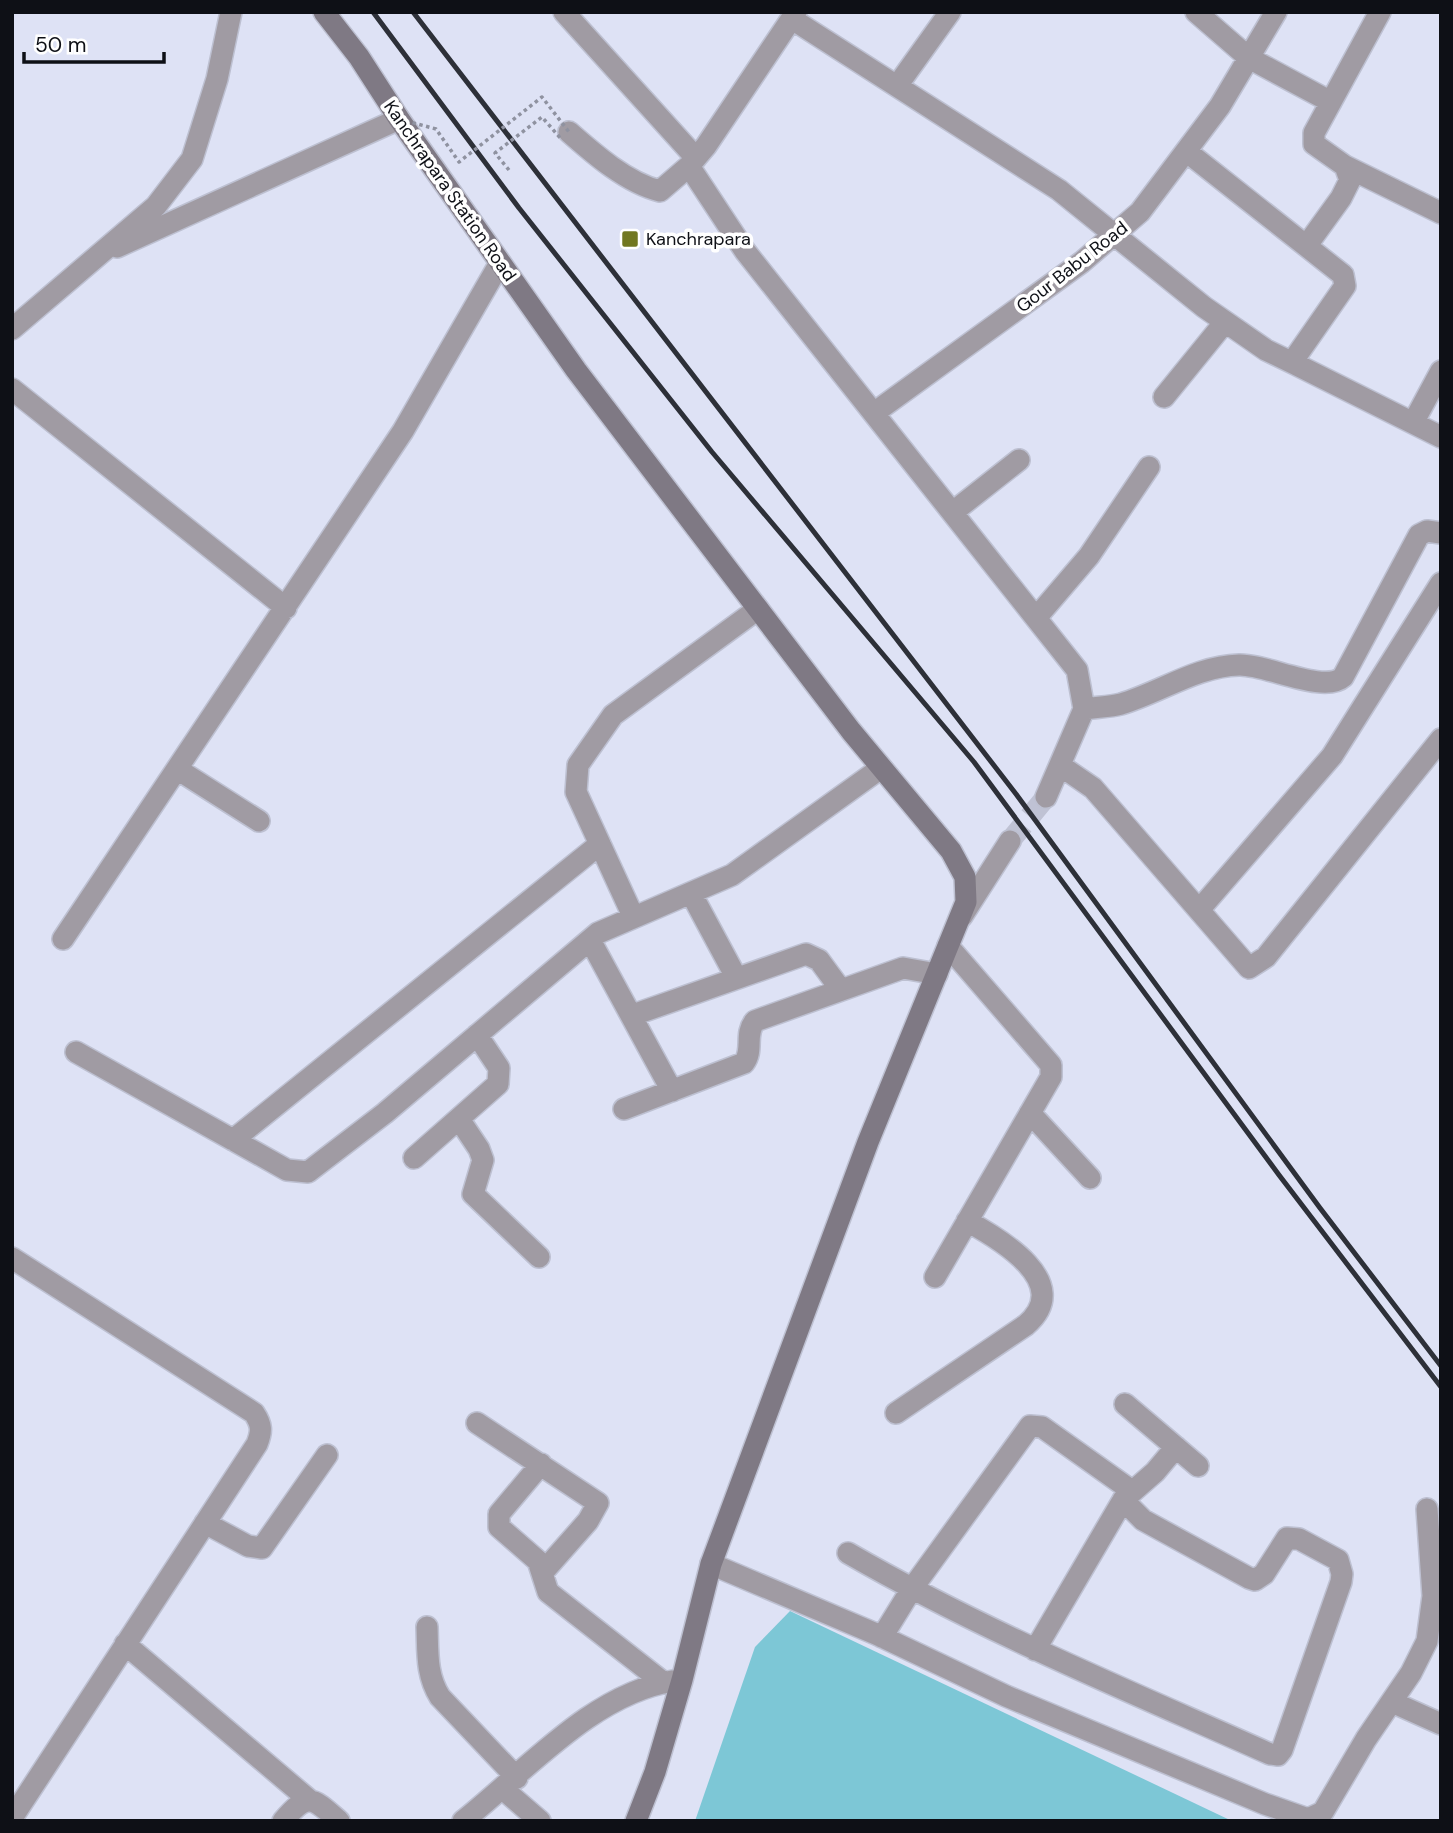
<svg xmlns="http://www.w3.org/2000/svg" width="1453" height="1833" viewBox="0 0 1453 1833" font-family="'DM Sans',sans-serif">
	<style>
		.water { fill: #7dc7d6 }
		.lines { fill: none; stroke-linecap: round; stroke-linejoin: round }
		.street-tunnel { stroke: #bfc2d4; stroke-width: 21; stroke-dasharray: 21 10; stroke-linecap: butt }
		.street-casing { stroke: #bdc0d1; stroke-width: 24 }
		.secondary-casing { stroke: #bdc0d1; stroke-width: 24 }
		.street { stroke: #a09ba3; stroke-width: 21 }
		.secondary { stroke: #7f7984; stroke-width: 21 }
		.rail { stroke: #2d3038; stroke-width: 5 }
		.path-bridge { stroke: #8f92a0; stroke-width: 3.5; stroke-dasharray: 3.5 3.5; stroke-linecap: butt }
		.poi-dot { fill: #717720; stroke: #fff; stroke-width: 2.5 }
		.labels { text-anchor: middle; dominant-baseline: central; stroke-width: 7; stroke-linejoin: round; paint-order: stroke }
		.street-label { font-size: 18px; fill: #0e1016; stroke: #fff }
		.poi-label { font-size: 18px; fill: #0e1016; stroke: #fff; text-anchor: start }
	</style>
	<rect width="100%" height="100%" fill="#dee2f5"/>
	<path class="water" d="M790,1611L1232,1821H695L755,1647Z"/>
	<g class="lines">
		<path class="street-tunnel" d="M1010,841L1046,797"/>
		<g class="street-casing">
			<path id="street" d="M564,12L696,158
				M1196,12L1249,58L1331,102
				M792,19L1059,190L1204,307L1266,350L1297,365
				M897,86L950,12
				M569,132C594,154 627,183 660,191L689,166L706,146L796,12
				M1186,151L1343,275L1345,286L1297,355V365L1441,437
				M689,166L745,251L1077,670L1084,709L1046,797
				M1345,166L1441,213
				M1307,245L1341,198L1350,180L1345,166L1314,144V133L1380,12
				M117,247L399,119
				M12,329L156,206L192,159L217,79L231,12
				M12,389L286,608
				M1164,397L1225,322
				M874,413L1082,262L1140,212L1220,106L1276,12
				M1413,423L1441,371
				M953,512L1019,460
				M1036,618L1089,556L1149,467
				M1084,709C1096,707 1110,707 1121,704C1161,692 1197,666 1239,665C1266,664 1324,694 1343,677L1419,535L1427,531L1441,533
				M1061,766L1093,788L1249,968L1266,957L1441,739
				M177,769L259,821
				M692,895L736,977
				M1199,910L1332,756L1441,583
				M633,916L576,792L578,765L613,715L758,609
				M962,916L1010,841
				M63,939L403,431L500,263
				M590,940L672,1091
				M633,1015L806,954L819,960L841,990
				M76,1052L287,1170L308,1172L385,1113L598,933L732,875L881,768
				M624,1109L744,1063C754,1050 744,1034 755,1021L903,968L937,974
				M1030,1113L1090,1178
				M459,1119L479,1149L483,1160L473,1194L539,1257
				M233,1140L600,844
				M414,1158L498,1084L499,1068L477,1035
				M12,1258L254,1413C262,1425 262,1431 257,1444L12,1818
				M935,1277L1051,1077V1065L948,946
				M1125,1404L1198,1466
				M896,1413L1026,1325C1075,1283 1000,1239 967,1221
				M477,1423L598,1503L588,1521L543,1572
				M541,1464L499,1514V1527L538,1561L548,1592L664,1683
				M205,1523L248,1546L262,1548L327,1455
				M848,1553C983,1631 1127,1690 1270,1754L1278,1755L1282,1750L1341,1582L1342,1574L1338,1560L1299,1539L1287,1538L1264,1574L1255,1580L1249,1578L1143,1520L1123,1500
				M711,1564L876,1634L1006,1696L1265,1804L1308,1819L1323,1812L1366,1739L1411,1673L1427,1641L1433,1596L1427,1509
				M427,1627C428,1652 426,1675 440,1697L517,1778
				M882,1637L911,1590L1030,1426L1042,1427L1132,1491
				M125,1644L308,1799
				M1035,1650L1123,1500L1155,1472L1176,1447
				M1392,1702L1441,1724
				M503,1789L540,1821
				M283,1821C308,1792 312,1797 339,1821
				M463,1821C525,1772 593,1693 673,1681"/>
		</g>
		<g class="secondary-casing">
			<path id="secondary" d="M324,12L359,57L399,119L576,370L851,731L951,851L965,877L966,902L868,1142L711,1564L682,1680L655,1772L636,1821"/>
		</g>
		<use href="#street" class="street"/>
		<use href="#secondary" class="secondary"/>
		<path class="rail" d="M373,12L519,208L712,452L974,762L1279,1175L1441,1387
			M413,12L1016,794L1320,1208L1441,1366"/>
		<path class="path-bridge" d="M399,119L436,129L459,162L542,97L569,132
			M509,170L495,153L542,117L562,140"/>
	</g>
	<rect class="poi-dot" x="621" y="230" width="18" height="18" rx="3.5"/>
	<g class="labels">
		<g class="street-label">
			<text transform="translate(450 191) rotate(55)">Kanchrapara Station Road</text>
			<text transform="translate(1072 267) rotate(-38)">Gour Babu Road</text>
		</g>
		<g class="poi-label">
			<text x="646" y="239">Kanchrapara</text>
		</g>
	</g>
	<rect width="1453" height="1833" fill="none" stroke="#0e1016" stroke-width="28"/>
	<path d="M24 52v10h140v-10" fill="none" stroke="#0e1016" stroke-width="3.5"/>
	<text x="35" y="52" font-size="21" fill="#0e1016" stroke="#ffffff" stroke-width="5" paint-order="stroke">50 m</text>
</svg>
